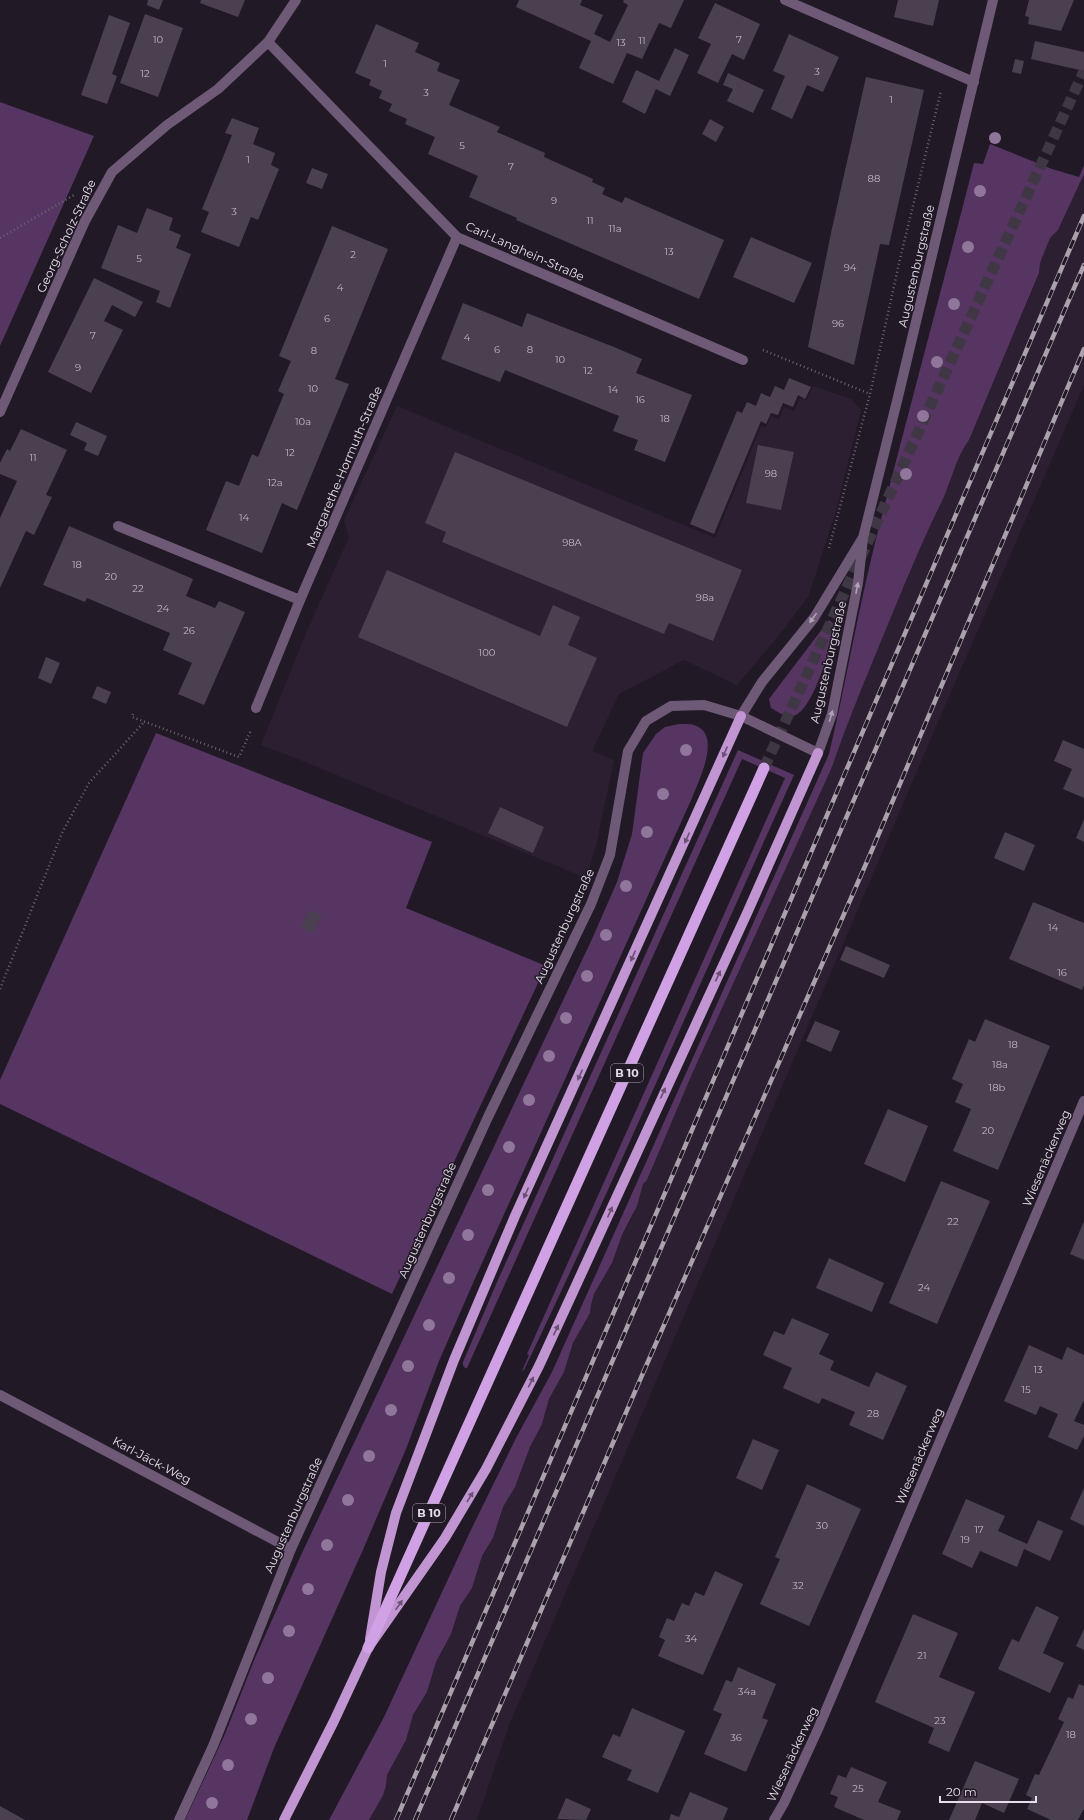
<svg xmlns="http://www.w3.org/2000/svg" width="1084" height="1820" viewBox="0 0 1084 1820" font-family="Montserrat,sans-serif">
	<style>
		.built { fill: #2c1f32 }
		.green { fill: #563563 }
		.building { fill: #4b4050 }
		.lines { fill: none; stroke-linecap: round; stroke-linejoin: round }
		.trunk-tunnel { stroke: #3f3743; stroke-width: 11; stroke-dasharray: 11 5.5; stroke-linecap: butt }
		.path { stroke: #6c6470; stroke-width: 2.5; stroke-dasharray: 1 3; stroke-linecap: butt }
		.service { stroke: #6e5976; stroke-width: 10 }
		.minor { stroke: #6e5976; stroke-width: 10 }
		.tertiary { stroke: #6e5976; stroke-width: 10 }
		.primary { stroke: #c095d1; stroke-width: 10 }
		.trunk { stroke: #d0a1e4; stroke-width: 11 }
		.rail-casing { stroke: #a9a1ac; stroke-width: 4.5 }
		.rail { stroke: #221926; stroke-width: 3; stroke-dasharray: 9; stroke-linecap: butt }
		.tree { fill: #90769b }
		.oneway { fill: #b0a3b5 }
		.oneway2 { fill: #695173 }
		.labels { text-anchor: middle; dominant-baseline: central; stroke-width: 3; stroke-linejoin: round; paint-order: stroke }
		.number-label { font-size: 10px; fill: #bfb7c3 }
		.shield { fill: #221926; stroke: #aba4ae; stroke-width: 1 }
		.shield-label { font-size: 11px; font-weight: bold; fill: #e6dfe9 }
		.street-label { font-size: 12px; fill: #e6dfe9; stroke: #221926 }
	</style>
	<rect width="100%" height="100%" fill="#221926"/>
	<path class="built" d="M1084,174V385L932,736L509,1725L477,1820H369L386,1786L387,1775L406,1740L413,1715L427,1692L436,1662L451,1634L460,1606L472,1588L482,1556L493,1538L503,1507L519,1477L525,1459L545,1415L549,1399L564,1372L573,1343L590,1313L591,1305L594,1294L612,1263L622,1235L633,1216L643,1184L647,1180L692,1074L832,767L847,723L917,551L949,486L952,473L961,452L969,440L1039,274L1040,263L1050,238L1058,230Z
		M813,386L851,399L861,410L835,514L809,595L785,628L737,685L684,660L619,694L592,751L614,760L596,846L586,878L293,757L261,745L306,633L349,537L344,520L397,406L715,538L761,426L766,427L771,416L779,419L784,407L794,411L800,398L806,401Z"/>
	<path class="green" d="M0,102L94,136L0,346Z
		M990,144L1052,169L1079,177L1084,165V174L1058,230L1050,238L1040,263L1039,273L969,440C955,459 952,480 942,501C921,543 904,586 886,629C867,675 848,720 832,767L692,1074L647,1180L643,1184L637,1206L622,1235L612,1263L594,1294L591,1305L590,1313L573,1343L564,1372L549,1399L542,1424L530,1447L515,1487L503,1507L493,1538L482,1556L472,1588L460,1606L451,1634L436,1662L427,1692L413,1715L406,1740L387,1775L386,1786L383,1795L369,1820H329L384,1717L469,1534L516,1438L552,1372L829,754C846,683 858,610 876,539C908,413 942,288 974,163L983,164Z
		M829,620L834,624C833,643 813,712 793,716C785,718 777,711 771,708L769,699Z
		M679,724C686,724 694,723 700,728C719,741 698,782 692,798L473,1283L439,1361L406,1449L362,1552L274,1748L247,1820H185L225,1734L255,1658L302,1553L592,939L617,882L632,834L643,753L656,734L665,727Z
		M156,733L432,842L406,908L546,966L392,1294L0,1104V1080Z
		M738,750L794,775C704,973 618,1174 524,1370L522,1371L529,1355L527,1354L785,778L742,759L467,1368H465L463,1365V1362L497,1282Z"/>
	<path class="building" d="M148,0H163L159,10L147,5Z
		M201,0H245L238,17L200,3Z
		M519,0H582L580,5L603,15L594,34L610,42L628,5L623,2L624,0H684L671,28L659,23L642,59L627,53L613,84L579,68L591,41L516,7Z
		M898,0H939L933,26L894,17Z
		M1029,0H1074L1061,31L1028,24L1029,17L1025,16Z
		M715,3L760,24L744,60L732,54L718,83L697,73L711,44L698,38Z
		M145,14L183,28L158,97L120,83Z
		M109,15L130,23L112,74L117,76L107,104L81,95Z
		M376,24L419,43L415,52L440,63L437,71L460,80L449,105L500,127L497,132L545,153L544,157L593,179L592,182L605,188L602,194L622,203L625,197L724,240L699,299L516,220L517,218L469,197L478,176L428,154L435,137L405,124L407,119L389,111L392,104L379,98L382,91L369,85L371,80L355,73Z
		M789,34L839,57L823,92L807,85L792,119L771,109L785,76L773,71Z
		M1035,41L1084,52V71L1031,59Z
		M675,48L689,55L670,96L656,89L645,114L622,102L636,70L659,81Z
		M1015,59L1024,61L1021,74L1012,72Z
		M728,73L764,90L753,113L727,101L733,89L723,85Z
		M866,77L924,90L889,245L880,244L854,365L808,347L831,233Z
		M232,118L259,128L253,144L275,153L271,165L279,169L258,220L251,217L239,247L201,232L209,212L202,209L232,135L225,133Z
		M710,119L724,127L716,142L702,134Z
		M312,168L328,174L322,189L306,183Z
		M147,208L173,218L169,230L181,235L176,248L191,254L170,308L156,302L160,291L101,268L118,225L137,233Z
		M332,226L388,249L335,379L349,384L297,510L282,503L262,553L206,530L226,481L239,486L252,454L258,457L284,394L278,391L291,361L279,356Z
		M751,237L812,263L794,303L733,277Z
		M94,278L143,302L135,317L112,305L104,321L123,330L91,393L48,372Z
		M463,303L522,327L527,313L614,347L642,359L636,373L692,395L665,462L634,450L638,440L613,431L619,416L505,370L500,382L441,359Z
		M789,378L811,387L805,399L798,395L793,407L783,403L778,415L771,413L766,424L761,421L714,534L690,524L737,411L742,413L747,402L756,406L761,393L770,397L775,386L784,390Z
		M76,422L107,436L98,456L84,450L87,443L70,435Z
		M21,429L67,450L46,495L52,497L34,535L26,531L0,588V518L17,481L0,474V463L7,449L10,451Z
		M758,445L794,452L781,510L746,503Z
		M455,452L742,570L713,641L669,623L664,634L442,542L446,532L425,523Z
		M69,526L193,579L186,596L215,608L219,601L245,612L204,705L178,694L192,663L163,650L170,633L87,598L85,602L43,585Z
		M387,570L540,636L553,605L580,617L568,645L597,658L567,727L358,637Z
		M46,657L60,663L51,684L38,678Z
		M97,686L111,692L106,704L92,698Z
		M1063,740L1084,749V798L1063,789L1072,769L1054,761Z
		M500,807L544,827L533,853L488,833Z
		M1084,819V842L1076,838Z
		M1005,832L1035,845L1024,871L994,858Z
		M1033,902L1084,923V985L1082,990L1009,959Z
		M309,910L322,916L313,933L301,927Z
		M846,946L890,965L884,978L840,960Z
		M985,1019L1050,1046L998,1170L953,1151L971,1109L955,1102L963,1084L952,1079L969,1039L975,1042Z
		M815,1021L840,1031L831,1052L806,1041Z
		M888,1109L928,1126L905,1182L864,1164Z
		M941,1181L990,1201L937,1324L889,1303Z
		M1084,1221V1260L1070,1254Z
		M829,1258L884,1283L872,1312L816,1288Z
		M792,1318L829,1334L819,1354L834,1361L830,1370L869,1387L876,1372L907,1386L883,1440L849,1425L855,1412L822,1398L819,1404L783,1388L792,1368L763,1355L774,1331L784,1335Z
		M1029,1345L1062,1360L1067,1347L1084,1355V1400L1074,1421L1084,1425V1436L1077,1450L1048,1437L1058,1414L1040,1406L1036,1415L1004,1401Z
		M753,1439L779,1450L762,1490L736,1478Z
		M807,1484L861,1509L809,1626L760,1604L780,1559L775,1557Z
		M1084,1488V1526L1070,1519Z
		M966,1499L1005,1516L998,1531L1027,1544L1038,1520L1063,1531L1050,1561L1024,1549L1017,1567L980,1551L972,1568L942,1554Z
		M715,1571L743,1584L703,1675L658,1656L665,1640L659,1637L667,1618L674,1621L682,1603L689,1606L695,1592L704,1596Z
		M1036,1606L1059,1617L1043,1653L1064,1663L1050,1693L998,1669L1012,1639L1019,1642Z
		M913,1614L958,1633L939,1677L975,1692L949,1752L928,1743L934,1728L875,1702Z
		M1084,1629V1650L1076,1646Z
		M738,1667L776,1684L762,1718L768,1720L746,1772L704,1754L722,1714L713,1710L726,1680L732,1682Z
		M1079,1684L1084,1686V1810H1083L1078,1820H1051L1027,1809L1032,1798L1026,1795L1035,1774L1039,1775L1064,1722L1058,1719L1068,1697L1073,1699Z
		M632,1708L685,1731L658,1793L627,1780L632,1770L602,1757L613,1734L620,1737Z
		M975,1761L1019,1779L1004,1813L982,1803L975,1820H949Z
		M851,1767L887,1782L878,1802L901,1811L897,1820H864L834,1807L838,1797L830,1794L838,1775L846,1778Z
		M690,1792L728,1808L723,1820H669L671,1814L679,1817Z
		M566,1798L591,1809L586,1820L557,1819Z
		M0,1806L25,1820H0Z"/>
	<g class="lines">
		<path class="trunk-tunnel" d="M764,768L1084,71"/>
		<path class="path" d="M0,238L74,195
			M763,350L870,394L900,259L941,91
			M829,548L870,394
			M133,714L132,717L239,757L251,730
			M0,989L62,833L89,783L144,722"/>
		<path class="service" d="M118,526L300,600
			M0,1395L291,1549L213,1746L179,1820"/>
		<path class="minor" d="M785,0L974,82
			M268,42L457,237L743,360
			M0,412L85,221L112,172L167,125L218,89L268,42L296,0
			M256,708L300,600L457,237
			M291,1549L488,1117L591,904L610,855L628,751L646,721L671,706L704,705L741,716L818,753
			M774,1820L784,1803L818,1729L1084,1101"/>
		<path class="tertiary" d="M741,716L762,682L814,618L862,539
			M818,753L832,714L858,583L863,538L898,397L993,0"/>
		<path class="primary" d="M370,1639L381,1572L396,1513L454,1360L515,1216L741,716
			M284,1820L334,1721L368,1648L445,1538L486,1469L539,1366L748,911L818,753"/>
		<path class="trunk" d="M368,1648L764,768"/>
		<g class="rail-casing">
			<path id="rail" d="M396,1820L1084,216
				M415,1820L1084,265
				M451,1820L643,1373L869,857L1084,349"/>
		</g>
		<use href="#rail" class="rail"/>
	</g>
	<g class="tree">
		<circle cx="995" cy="138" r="6"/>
		<circle cx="980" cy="191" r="6"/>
		<circle cx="968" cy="247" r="6"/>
		<circle cx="954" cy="304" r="6"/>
		<circle cx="937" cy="362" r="6"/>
		<circle cx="923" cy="416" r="6"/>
		<circle cx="906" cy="474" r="6"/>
		<circle cx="686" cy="750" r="6"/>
		<circle cx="663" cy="794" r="6"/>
		<circle cx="647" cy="832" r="6"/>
		<circle cx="626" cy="886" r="6"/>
		<circle cx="606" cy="935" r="6"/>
		<circle cx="587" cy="976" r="6"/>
		<circle cx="566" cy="1018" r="6"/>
		<circle cx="549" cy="1056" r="6"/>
		<circle cx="529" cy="1100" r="6"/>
		<circle cx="509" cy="1147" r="6"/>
		<circle cx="488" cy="1190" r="6"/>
		<circle cx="468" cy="1235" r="6"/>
		<circle cx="449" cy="1278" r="6"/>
		<circle cx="429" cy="1325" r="6"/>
		<circle cx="408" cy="1366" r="6"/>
		<circle cx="391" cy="1410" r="6"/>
		<circle cx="369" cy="1456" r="6"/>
		<circle cx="348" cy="1500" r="6"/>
		<circle cx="327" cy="1545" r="6"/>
		<circle cx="308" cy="1589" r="6"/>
		<circle cx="289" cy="1631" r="6"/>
		<circle cx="268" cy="1678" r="6"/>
		<circle cx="251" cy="1719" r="6"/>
		<circle cx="228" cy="1765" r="6"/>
		<circle cx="212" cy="1803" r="6"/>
	</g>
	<defs><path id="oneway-solid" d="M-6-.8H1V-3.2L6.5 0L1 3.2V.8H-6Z"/></defs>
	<g class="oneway">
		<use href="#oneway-solid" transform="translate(857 588) rotate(-79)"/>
		<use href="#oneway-solid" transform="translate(813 618) rotate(126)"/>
		<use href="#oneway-solid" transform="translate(831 716) rotate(-74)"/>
	</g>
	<g class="oneway2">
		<use href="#oneway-solid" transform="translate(725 752) rotate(113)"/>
		<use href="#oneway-solid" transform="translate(687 838) rotate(114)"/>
		<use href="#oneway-solid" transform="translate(633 956) rotate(114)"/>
		<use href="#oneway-solid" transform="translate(718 976) rotate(-65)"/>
		<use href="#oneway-solid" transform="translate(580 1075) rotate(114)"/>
		<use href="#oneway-solid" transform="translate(663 1093) rotate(-66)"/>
		<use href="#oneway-solid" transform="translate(526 1193) rotate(114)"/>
		<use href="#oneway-solid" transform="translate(610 1212) rotate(-66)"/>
		<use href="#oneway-solid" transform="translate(556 1330) rotate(-65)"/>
		<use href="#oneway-solid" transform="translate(531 1382) rotate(-63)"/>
		<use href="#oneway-solid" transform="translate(470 1497) rotate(-59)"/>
		<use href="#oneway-solid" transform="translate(399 1605) rotate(-55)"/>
	</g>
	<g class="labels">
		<g class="number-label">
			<text x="158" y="39">10</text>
			<text x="739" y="39">7</text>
			<text x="642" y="40">11</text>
			<text x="621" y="42">13</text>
			<text x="385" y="63">1</text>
			<text x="817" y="71">3</text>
			<text x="145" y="73">12</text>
			<text x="426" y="92">3</text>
			<text x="891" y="99">1</text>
			<text x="462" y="145">5</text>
			<text x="248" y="159">1</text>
			<text x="511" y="166">7</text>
			<text x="874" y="178">88</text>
			<text x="554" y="200">9</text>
			<text x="234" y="211">3</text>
			<text x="590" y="220">11</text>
			<text x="615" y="228">11a</text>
			<text x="669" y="251">13</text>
			<text x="353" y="254">2</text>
			<text x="139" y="258">5</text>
			<text x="850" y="267">94</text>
			<text x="340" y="287">4</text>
			<text x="327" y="318">6</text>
			<text x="838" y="323">96</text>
			<text x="93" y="335">7</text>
			<text x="467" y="337">4</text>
			<text x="497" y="349">6</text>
			<text x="530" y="349">8</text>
			<text x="314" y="350">8</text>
			<text x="560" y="359">10</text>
			<text x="78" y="367">9</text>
			<text x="588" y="370">12</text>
			<text x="313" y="388">10</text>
			<text x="613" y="389">14</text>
			<text x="640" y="399">16</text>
			<text x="665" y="418">18</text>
			<text x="303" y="421">10a</text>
			<text x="290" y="452">12</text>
			<text x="33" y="457">11</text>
			<text x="771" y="473">98</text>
			<text x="275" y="482">12a</text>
			<text x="244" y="517">14</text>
			<text x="572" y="542">98A</text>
			<text x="77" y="564">18</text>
			<text x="111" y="576">20</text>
			<text x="138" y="588">22</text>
			<text x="705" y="597">98a</text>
			<text x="163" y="608">24</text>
			<text x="189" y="630">26</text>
			<text x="487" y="652">100</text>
			<text x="1053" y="927">14</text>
			<text x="1062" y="972">16</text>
			<text x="1013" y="1044">18</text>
			<text x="1000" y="1064">18a</text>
			<text x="997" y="1087">18b</text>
			<text x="988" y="1130">20</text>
			<text x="953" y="1221">22</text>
			<text x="924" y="1287">24</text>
			<text x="1038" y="1369">13</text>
			<text x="1026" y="1389">15</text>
			<text x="873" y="1413">28</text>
			<text x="822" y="1525">30</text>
			<text x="979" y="1529">17</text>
			<text x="965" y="1539">19</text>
			<text x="798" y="1585">32</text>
			<text x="691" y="1638">34</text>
			<text x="922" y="1655">21</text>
			<text x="747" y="1691">34a</text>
			<text x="940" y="1720">23</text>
			<text x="1071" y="1734">18</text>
			<text x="736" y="1737">36</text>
			<text x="858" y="1788">25</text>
		</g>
		<g class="shield">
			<rect x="611" y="1064" width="32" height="18" rx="3"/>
			<rect x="413" y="1504" width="32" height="18" rx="3"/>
		</g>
		<g class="shield-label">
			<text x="627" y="1073">B 10</text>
			<text x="429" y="1513">B 10</text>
		</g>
		<g class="street-label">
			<text transform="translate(66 236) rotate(-65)">Georg-Scholz-Straße</text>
			<text transform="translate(525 251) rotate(24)">Carl-Langhein-Straße</text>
			<text transform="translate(916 266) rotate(-77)">Augustenburgstraße</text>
			<text transform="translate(344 467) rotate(-67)">Margarethe-Hormuth-Straße</text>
			<text transform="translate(828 662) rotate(-77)">Augustenburgstraße</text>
			<text transform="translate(564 926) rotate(-65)">Augustenburgstraße</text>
			<text transform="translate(1046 1158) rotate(-67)">Wiesenäckerweg</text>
			<text transform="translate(427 1220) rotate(-66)">Augustenburgstraße</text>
			<text transform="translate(919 1456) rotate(-67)">Wiesenäckerweg</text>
			<text transform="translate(152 1460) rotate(28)">Karl-Jäck-Weg</text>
			<text transform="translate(293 1515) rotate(-66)">Augustenburgstraße</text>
			<text transform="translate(792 1754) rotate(-65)">Wiesenäckerweg</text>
		</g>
	</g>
	<path d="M940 1796v6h96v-6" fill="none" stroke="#e6dfe9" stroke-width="2"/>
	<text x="946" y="1796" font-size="12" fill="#e6dfe9" stroke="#221926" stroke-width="3" paint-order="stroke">20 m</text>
</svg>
